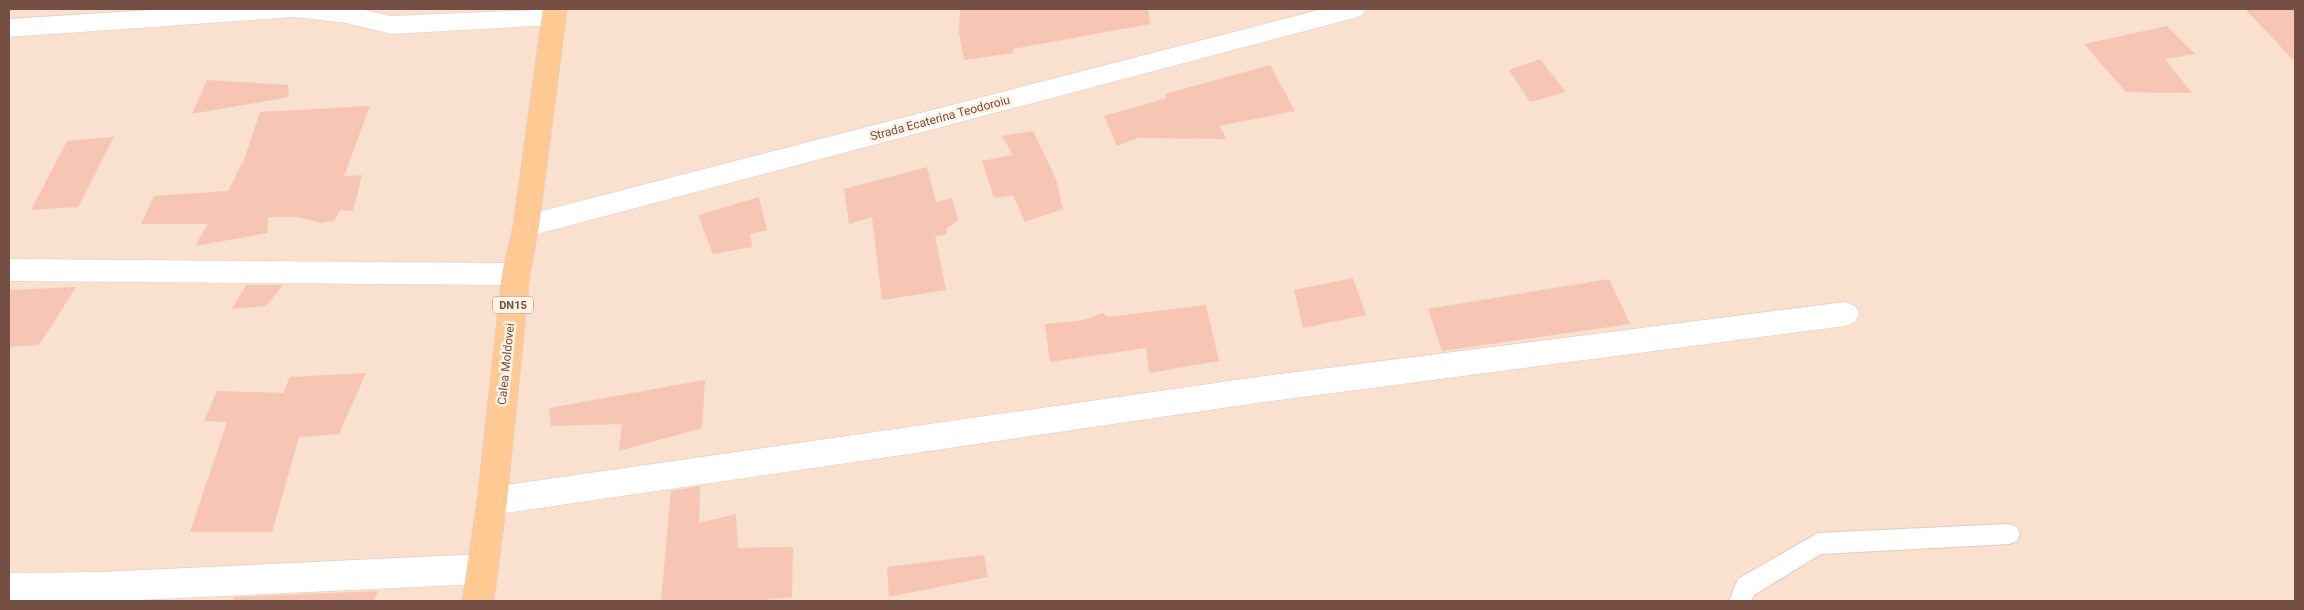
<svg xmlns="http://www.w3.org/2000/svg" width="2304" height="610" viewBox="0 0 2304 610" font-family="Roboto,sans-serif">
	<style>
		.residential { fill: #f9e0cf }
		.building { fill: #f6c5b3 }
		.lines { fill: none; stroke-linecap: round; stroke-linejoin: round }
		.service-casing { stroke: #e5cabc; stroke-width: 2 }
		.minor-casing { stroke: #e5cabc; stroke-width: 1 }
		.primary-casing { stroke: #dbd1ce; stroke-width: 1 }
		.service { fill: #fff; fill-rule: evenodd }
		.minor { fill: #fff; fill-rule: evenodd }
		.primary { fill: #ffc994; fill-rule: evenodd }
		.labels { text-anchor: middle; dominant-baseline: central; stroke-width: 5; stroke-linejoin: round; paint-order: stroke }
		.shield { fill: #fff2e6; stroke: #9f8075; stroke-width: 1 }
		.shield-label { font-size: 11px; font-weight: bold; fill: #764f44 }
		.street-label { font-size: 12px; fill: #764f44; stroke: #fff2e6 }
	</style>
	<rect width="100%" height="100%" fill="#feedde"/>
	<path class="residential" d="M9,9H2295V601H9Z"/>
	<path class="building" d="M960,9H1148L1150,24L1013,49L1014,53L964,60L959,33Z
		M2245,9H2295V62Z
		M2167,26L2195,54L2165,59L2192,93L2126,92L2084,44Z
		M1540,59L1566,92L1530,102L1509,70Z
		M1270,65L1295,111L1219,126L1227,139L1138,138L1117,146L1104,116L1167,98L1165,94Z
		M207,80L288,85L289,97L192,114Z
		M370,106L344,176L362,175L353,211L340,210L334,221L321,223L298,217H268L267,233L195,246L208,224H141L154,196L228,191L244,160L260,112Z
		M1033,131L1056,179L1063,209L1025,222L1013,195L994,198L982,161L1013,155L1002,136Z
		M114,137L78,207L31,210L67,141Z
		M927,167L936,202L952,198L958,220L946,229L947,234L935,236L946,290L882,300L872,217L849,224L844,189Z
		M759,197L767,230L750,234L752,247L713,254L698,215Z
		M1353,278L1366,315L1303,328L1294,290Z
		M1609,279L1630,324L1442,351L1428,309Z
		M246,285H283L266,306L232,309Z
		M76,287L39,345L9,347V290Z
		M1206,305L1219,361L1149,373L1146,348L1050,362L1045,324L1084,320L1103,313L1108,317Z
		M366,373L339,434L299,437L272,532H190L227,422L204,421L217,391L283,393L290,377Z
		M705,380L702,428L619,451L622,424L551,426L549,408Z
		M700,486L699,523L736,514L738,548L793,547L792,597L755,601H661L671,491Z
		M984,555L988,577L889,597L887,567Z
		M378,591L374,601H232L234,597Z"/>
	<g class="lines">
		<g class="service-casing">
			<path id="service" d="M2009,524L2017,527L2020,534L2017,541L2009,544L1821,554L1754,595L1751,601H1729L1738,579L1818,533Z"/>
		</g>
		<g class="minor-casing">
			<path id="minor" d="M167,9H360L391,16L559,9L562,10L566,16L562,22L554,25L391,34L346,23L294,17L9,37V19Z
				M1322,9H1366L1362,15L1354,18L526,237L517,234L513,226L517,218L526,215Z
				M9,259L516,263L526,266L530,274L526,282L516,285L9,281Z
				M1845,302L1855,306L1859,314L1855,322L1845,326L1264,402L492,515L481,511L477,501L481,491L492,487L1264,376Z
				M482,554L493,559L498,569L493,579L482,584L117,601H9V573L100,572Z"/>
		</g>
		<g class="primary-casing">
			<path id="primary" d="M543,9H567L539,226L530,274L507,501L494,601H462L477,501L502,274L513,226Z"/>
		</g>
		<use href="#service" class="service"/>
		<use href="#minor" class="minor"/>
		<use href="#primary" class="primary"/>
	</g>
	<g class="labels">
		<rect class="shield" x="493" y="296.5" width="40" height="17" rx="4"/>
		<g class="shield-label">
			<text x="513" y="305">DN15</text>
		</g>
		<g class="street-label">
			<text transform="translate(940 118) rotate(-15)">Strada Ecaterina Teodoroiu</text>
			<text transform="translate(506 364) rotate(-84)">Calea Moldovei</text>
		</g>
	</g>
	<rect width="2304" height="610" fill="none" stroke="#764f44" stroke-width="20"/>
</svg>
